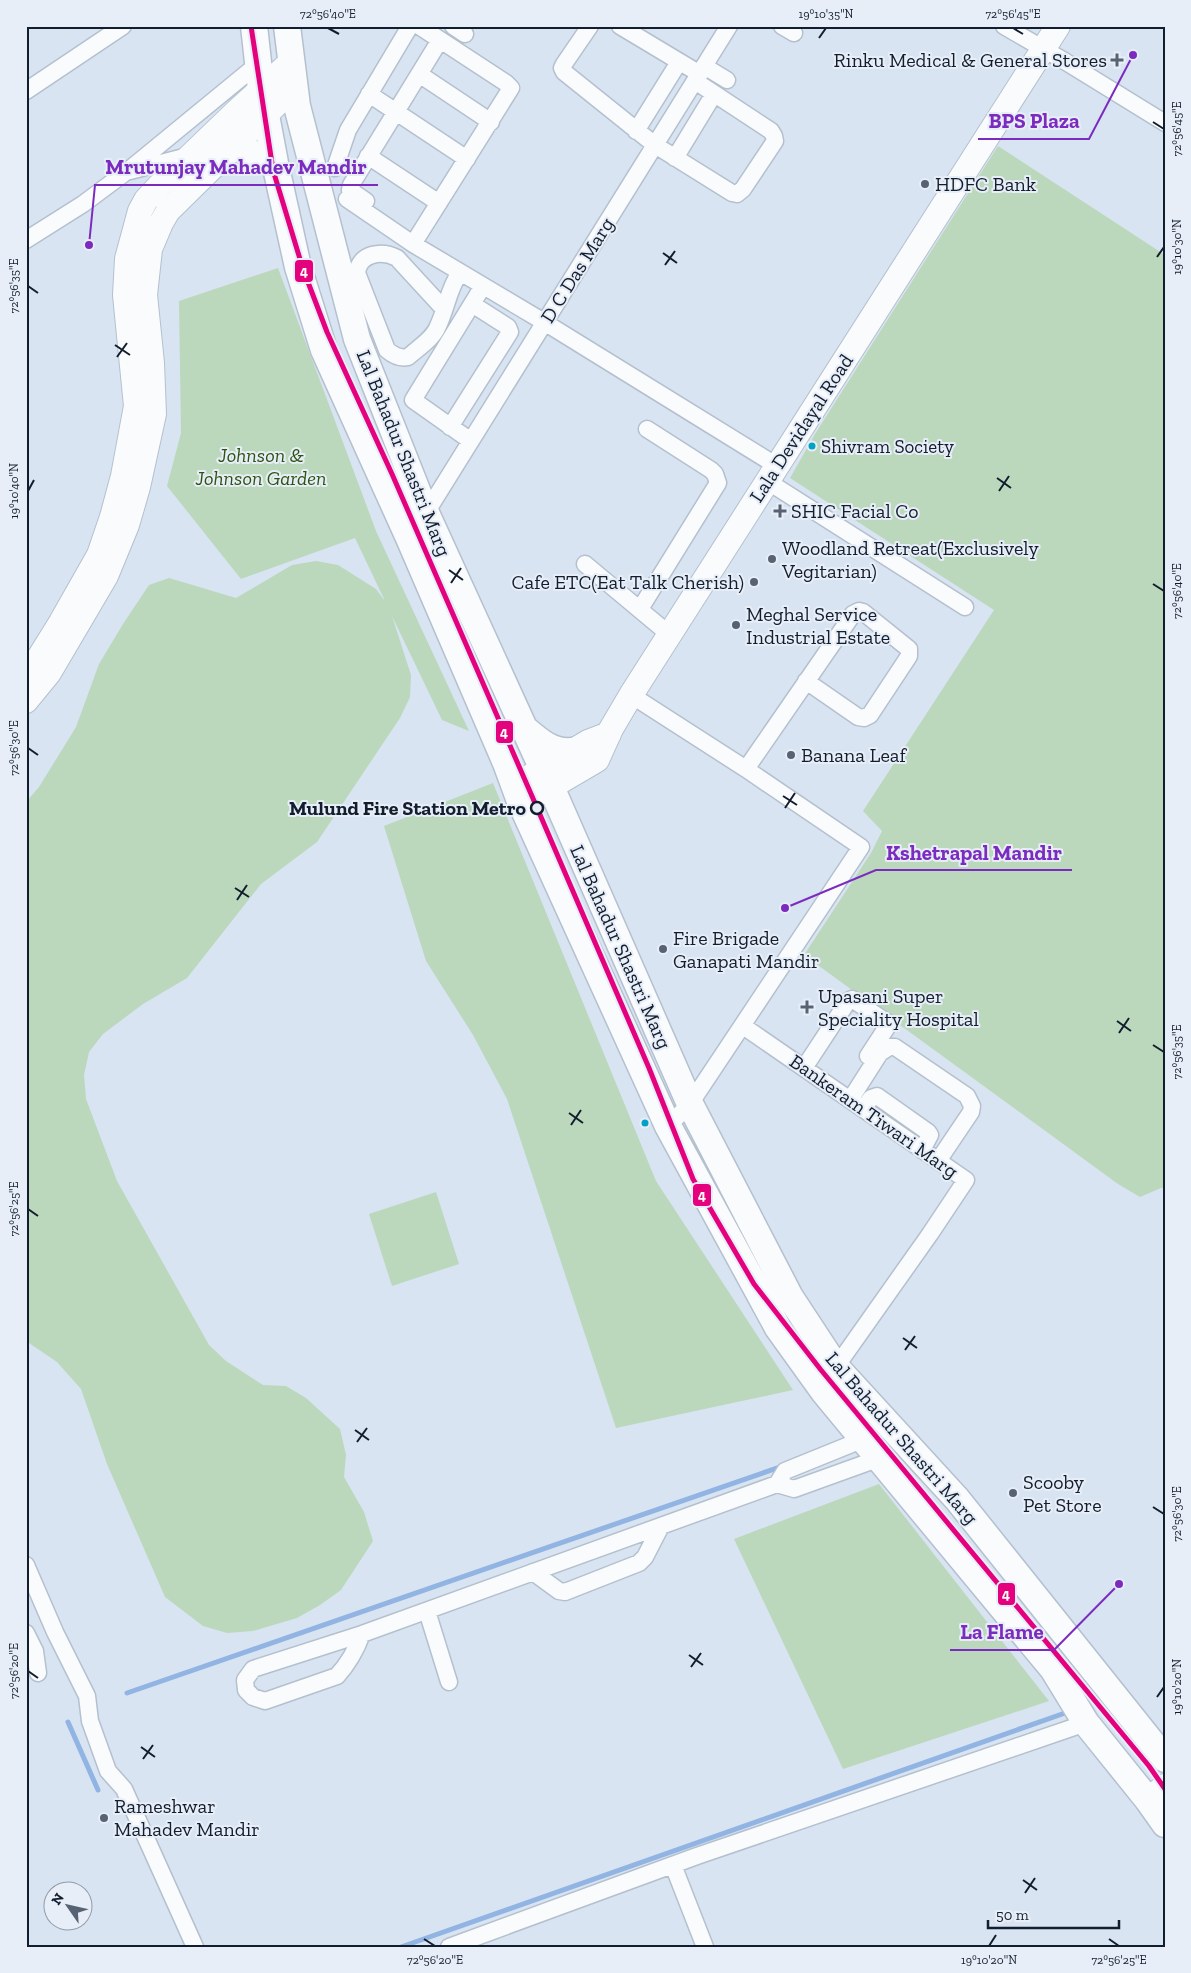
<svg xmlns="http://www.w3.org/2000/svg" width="1191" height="1973" viewBox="0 0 1191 1973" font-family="'Zilla Slab',serif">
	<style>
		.green { fill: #bbd8bc }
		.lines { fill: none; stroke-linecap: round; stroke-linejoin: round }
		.stream { stroke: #91b4e3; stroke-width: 5 }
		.street-casing { stroke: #b4c0ce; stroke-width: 19 }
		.secondary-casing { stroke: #b4c0ce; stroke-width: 26 }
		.primary-casing { stroke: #b4c0ce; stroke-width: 29 }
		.street { stroke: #f9fbfd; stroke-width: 16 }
		.secondary { stroke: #f9fbfd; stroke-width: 24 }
		.primary { stroke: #f9fbfd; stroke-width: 26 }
		.metro-1-casing { stroke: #e8eef8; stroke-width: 9 }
		.metro-1 { stroke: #e5007d; stroke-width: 5 }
		.ticks { fill: none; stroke: #121e2e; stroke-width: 2 }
		.poi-dot { fill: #576373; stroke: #e8eef8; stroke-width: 2 }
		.bus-dot { fill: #01a2c6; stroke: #e8eef8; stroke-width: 2 }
		.stop-dot { fill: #e8eef8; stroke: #121e2e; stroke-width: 2.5 }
		.labels { text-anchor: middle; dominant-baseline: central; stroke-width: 4; stroke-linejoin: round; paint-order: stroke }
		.bus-label { font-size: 19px; fill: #121e2e; stroke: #e8eef8; text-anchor: start }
		.poi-label { font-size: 20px; fill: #121e2e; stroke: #e8eef8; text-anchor: start }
		.street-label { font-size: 20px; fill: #121e2e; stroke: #e8eef8 }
		.park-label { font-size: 20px; font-style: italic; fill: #2c5410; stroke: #e8eef8 }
		.stop-label { font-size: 20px; font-weight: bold; fill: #121e2e; stroke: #e8eef8; text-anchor: end }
		.leader { fill: none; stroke: #7b2cbf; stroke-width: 2 }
		.callout-dot { fill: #7b2cbf; stroke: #e8eef8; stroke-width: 2 }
		.callout-label { font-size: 21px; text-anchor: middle; font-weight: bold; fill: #7b2cbf; stroke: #e8eef8; stroke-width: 4; stroke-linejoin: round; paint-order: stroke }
		.line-badge { stroke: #e8eef8; stroke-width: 2 }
		.badge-label { font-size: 14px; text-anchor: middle; font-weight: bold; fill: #fff }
		.neatline { fill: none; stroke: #121e2e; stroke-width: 2 }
		.ticks-label { font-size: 12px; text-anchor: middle; fill: #121e2e }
	</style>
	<rect width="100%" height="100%" fill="#d8e4f2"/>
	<path class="green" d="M998,146L1165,255V1188H1161L1140,1197L1118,1184L804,955L871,853L882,831L863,811L994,610L790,478L815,434Z
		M278,268L376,531L469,731L442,720L392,616L411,675L410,697L400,718L317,842L261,884L187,978L143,1004L103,1034L89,1052L84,1075L86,1099L117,1181L209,1345L226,1361L263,1385L286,1386L306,1398L340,1429L346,1455L344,1477L364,1512L373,1541L341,1590L320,1605L297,1618L253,1631L227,1633L203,1626L165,1597L107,1464L81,1389L57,1362L26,1341V802L39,787L76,727L99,664L123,624L149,585L169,578L236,598L292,565L316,561L338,565L376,589L385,601L355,538L241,579L167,486L181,433L179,301Z
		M493,783L656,1181L793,1390L616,1428L507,1099L473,1035L426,961L384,826Z
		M436,1192L459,1264L392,1286L369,1214Z
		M879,1484L1049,1701L843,1769L734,1539Z"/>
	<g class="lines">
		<path class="stream" d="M127,1693L783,1466
			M68,1722L98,1790
			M401,1947L1065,1713"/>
		<g class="street-casing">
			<path id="street" d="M453,26L465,34
				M590,26L564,64L562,68L564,72L655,145L732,193L737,194L743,189L775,141L774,136L771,131L695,81
				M620,26L700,74
				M782,26L794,33
				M1004,26L1066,62L1165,123
				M704,66L727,80
				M419,74L491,122
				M26,91L123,26
				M369,94L467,159
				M636,131L679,62
				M368,156L439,203
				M675,158L714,94
				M335,168L348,130L410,26
				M130,169L258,64
				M347,199L413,244L544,322L777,466
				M366,201L350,190L351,185L440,40
				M26,240L83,204L126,172L188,156
				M413,244L511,88L506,83L419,26
				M443,308L397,258C382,250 359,253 357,273L387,350C393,355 400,359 408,357C418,348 433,339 438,326C447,307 448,290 460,272
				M450,427L510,332L508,327L472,304
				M471,441L413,400L483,286
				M767,481L965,607
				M426,513L729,26
				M585,564L670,635
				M640,609L718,483L715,474L711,470L647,429
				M631,695L746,769L861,847L690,1104L668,1126
				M746,769L853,614L859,611L863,612L909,649V656L870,715L864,718L858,717L806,681
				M743,1026L966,1180L930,1234L836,1367
				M804,1068L848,1001L852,999L888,1023L887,1027L868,1056
				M850,1100L880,1053L889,1047H895L967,1096L972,1106L971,1112L938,1161
				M863,1109L871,1098L877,1096L928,1132L930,1135L922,1150
				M777,1484L785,1471L864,1439
				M26,1565L55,1632L87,1696L90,1721L108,1771L124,1789L195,1947
				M533,1572L559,1591L565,1592L639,1563L645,1557L661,1526
				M427,1611L449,1682
				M26,1633L35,1651L38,1673
				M362,1634L777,1484L794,1489L880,1458
				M362,1634C356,1650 349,1663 337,1676L265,1701L253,1697L246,1690L245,1680L253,1669Z
				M673,1865L705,1947
				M449,1947L697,1856L1086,1723"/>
		</g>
		<g class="secondary-casing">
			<path id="secondary" d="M26,674L38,659L61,622L99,555L112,517L123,476L136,406L125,295L127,259L140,211L146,200L159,186L237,111L291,62
				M26,701L49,673L106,576L127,525L138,487L154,414L152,363L145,295L150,249L161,223L168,211L294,87
				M514,786L588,742L609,734
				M520,801L551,787L597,760L611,729L631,695L1058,26
				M1148,1800L1165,1786"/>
		</g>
		<g class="primary-casing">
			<path id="primary" d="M254,26L261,89L275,163L298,267L324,350L409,538L506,763L520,801L668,1126L778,1328L824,1392L1053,1669L1086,1723L1148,1800L1165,1824
				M287,26L297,106L357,339L426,513L551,787L690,1104L790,1297L836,1367L957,1499L1165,1759
				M230,148L244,150L275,163
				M525,729C539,741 552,753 572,751"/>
		</g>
		<use href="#street" class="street"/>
		<use href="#secondary" class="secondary"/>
		<use href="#primary" class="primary"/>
		<g class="metro-1-casing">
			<path id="metro-1" d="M251,26L273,170L303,269L327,332L392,474L538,810L649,1068L693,1179L754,1284L821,1370L1149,1766L1165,1789"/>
		</g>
		<use href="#metro-1" class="metro-1"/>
	</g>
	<path class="ticks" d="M328,28L339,34M1013,28L1023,34M819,38L826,28M1153,122L1164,129M663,253L677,263M1157,257L1164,247M665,265L675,251M28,286L38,293M115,345L130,355M117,357L127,343M997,478L1011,488M28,491L34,480M999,491L1009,476M449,570L463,580M451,583L461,568M1153,584L1164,591M28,748L38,755M783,796L797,805M785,808L795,793M235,888L249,897M237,900L247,885M1117,1021L1131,1031M1119,1033L1129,1018M1153,1045L1164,1052M569,1113L583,1123M571,1125L581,1110M28,1209L38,1216M903,1338L917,1348M905,1350L915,1336M355,1430L369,1440M357,1442L367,1428M1153,1507L1164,1514M689,1655L703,1665M691,1667L701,1653M28,1671L38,1678M1157,1697L1164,1687M141,1747L155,1757M143,1759L153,1745M1023,1880L1037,1890M1025,1893L1035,1878M424,1939L435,1946M1109,1939L1119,1946M989,1946L996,1935"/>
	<g class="poi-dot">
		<path d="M1114.5 52.5h5v5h5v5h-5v5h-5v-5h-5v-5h5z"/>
		<circle cx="925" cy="184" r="5"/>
		<path d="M777.5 503.5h5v5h5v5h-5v5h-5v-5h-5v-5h5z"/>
		<circle cx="772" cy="559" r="5"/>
		<circle cx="754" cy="582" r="5"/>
		<circle cx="736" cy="625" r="5"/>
		<circle cx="791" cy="755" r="5"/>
		<circle cx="663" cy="949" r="5"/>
		<path d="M804.5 999.5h5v5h5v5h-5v5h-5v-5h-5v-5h5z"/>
		<circle cx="1013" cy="1493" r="5"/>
		<circle cx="104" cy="1818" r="5"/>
	</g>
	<g class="bus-dot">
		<circle cx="812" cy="446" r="4.5"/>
		<circle cx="645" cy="1123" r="4.5"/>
	</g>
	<circle class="stop-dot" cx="537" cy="808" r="6"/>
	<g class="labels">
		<g class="bus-label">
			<text x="821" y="446">Shivram Society</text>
		</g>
		<g class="poi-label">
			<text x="1107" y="60" text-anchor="end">Rinku Medical &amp; General Stores</text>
			<text x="935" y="184">HDFC Bank</text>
			<text x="791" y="511">SHIC Facial Co</text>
			<text x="782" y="548">Woodland Retreat(Exclusively<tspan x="782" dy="23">Vegitarian)</tspan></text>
			<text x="744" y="582" text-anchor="end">Cafe ETC(Eat Talk Cherish)</text>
			<text x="746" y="614">Meghal Service<tspan x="746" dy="23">Industrial Estate</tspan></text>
			<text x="801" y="755">Banana Leaf</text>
			<text x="673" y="938">Fire Brigade<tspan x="673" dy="23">Ganapati Mandir</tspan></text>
			<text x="818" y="996">Upasani Super<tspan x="818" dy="23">Speciality Hospital</tspan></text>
			<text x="1023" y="1482">Scooby<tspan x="1023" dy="23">Pet Store</tspan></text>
			<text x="114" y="1806">Rameshwar<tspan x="114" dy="23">Mahadev Mandir</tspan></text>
		</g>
		<g class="street-label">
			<text transform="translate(577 270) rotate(-58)">D C Das Marg</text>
			<text transform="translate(801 428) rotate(-57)">Lala Devidayal Road</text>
			<text transform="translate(404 453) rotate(68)">Lal Bahadur Shastri Marg</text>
			<text transform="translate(621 947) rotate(66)">Lal Bahadur Shastri Marg</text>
			<text transform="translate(874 1116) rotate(35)">Bankeram Tiwari Marg</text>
			<text transform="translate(902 1438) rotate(49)">Lal Bahadur Shastri Marg</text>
		</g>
		<g class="park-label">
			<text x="261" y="455">Johnson &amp;<tspan x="261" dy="23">Johnson Garden</tspan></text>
		</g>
		<g class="stop-label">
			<text x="526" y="808">Mulund Fire Station Metro</text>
		</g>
	</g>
	<path class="leader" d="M1133 55L1089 139H978M89 245L95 185H378M785 908L876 870H1072M1119 1584L1054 1650H950"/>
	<g class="callout-dot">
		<circle cx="1133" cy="55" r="5"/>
		<circle cx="89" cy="245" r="5"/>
		<circle cx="785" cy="908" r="5"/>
		<circle cx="1119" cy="1584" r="5"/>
	</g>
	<g class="callout-label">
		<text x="1034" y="128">BPS Plaza</text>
		<text x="236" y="174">Mrutunjay Mahadev Mandir</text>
		<text x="974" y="860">Kshetrapal Mandir</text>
		<text x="1002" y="1639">La Flame</text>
	</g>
	<g class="line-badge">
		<rect x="294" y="259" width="20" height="24" rx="5" fill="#e5007d"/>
		<rect x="495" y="720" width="19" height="24" rx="5" fill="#e5007d"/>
		<rect x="692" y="1183" width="20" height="24" rx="5" fill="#e5007d"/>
		<rect x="997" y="1582" width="19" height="24" rx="5" fill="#e5007d"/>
	</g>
	<g class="badge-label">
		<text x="304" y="276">4</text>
		<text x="504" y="737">4</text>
		<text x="702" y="1200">4</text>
		<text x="1006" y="1599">4</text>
	</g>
	<rect width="1191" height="1973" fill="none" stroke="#e8eef8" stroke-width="55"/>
	<g transform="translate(68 1906) rotate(304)"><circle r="24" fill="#e8eef8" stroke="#929ba7"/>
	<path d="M0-4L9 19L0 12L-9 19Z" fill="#576373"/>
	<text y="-8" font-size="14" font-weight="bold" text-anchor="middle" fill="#121e2e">N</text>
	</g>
	<path d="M988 1920v8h131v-8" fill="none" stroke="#121e2e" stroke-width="2.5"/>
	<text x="996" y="1920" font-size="15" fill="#121e2e" stroke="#e8eef8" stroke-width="4" paint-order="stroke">50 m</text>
	<rect x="28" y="28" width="1136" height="1918" class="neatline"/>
	<g class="ticks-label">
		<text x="328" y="18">72°56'40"E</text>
		<text x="826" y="18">19°10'35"N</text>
		<text x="1013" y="18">72°56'45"E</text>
		<text transform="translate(1177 129) rotate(-90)" y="4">72°56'45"E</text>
		<text transform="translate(1177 247) rotate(-90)" y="4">19°10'30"N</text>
		<text transform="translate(14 286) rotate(-90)" y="4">72°56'35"E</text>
		<text transform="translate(14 491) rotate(-90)" y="4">19°10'40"N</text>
		<text transform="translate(1177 591) rotate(-90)" y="4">72°56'40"E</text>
		<text transform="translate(14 748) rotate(-90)" y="4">72°56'30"E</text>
		<text transform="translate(1177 1052) rotate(-90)" y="4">72°56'35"E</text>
		<text transform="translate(14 1209) rotate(-90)" y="4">72°56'25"E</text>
		<text transform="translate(1177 1514) rotate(-90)" y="4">72°56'30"E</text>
		<text transform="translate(14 1671) rotate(-90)" y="4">72°56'20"E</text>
		<text transform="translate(1177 1687) rotate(-90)" y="4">19°10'20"N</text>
		<text x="435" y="1964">72°56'20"E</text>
		<text x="989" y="1964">19°10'20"N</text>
		<text x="1119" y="1964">72°56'25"E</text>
	</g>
</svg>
